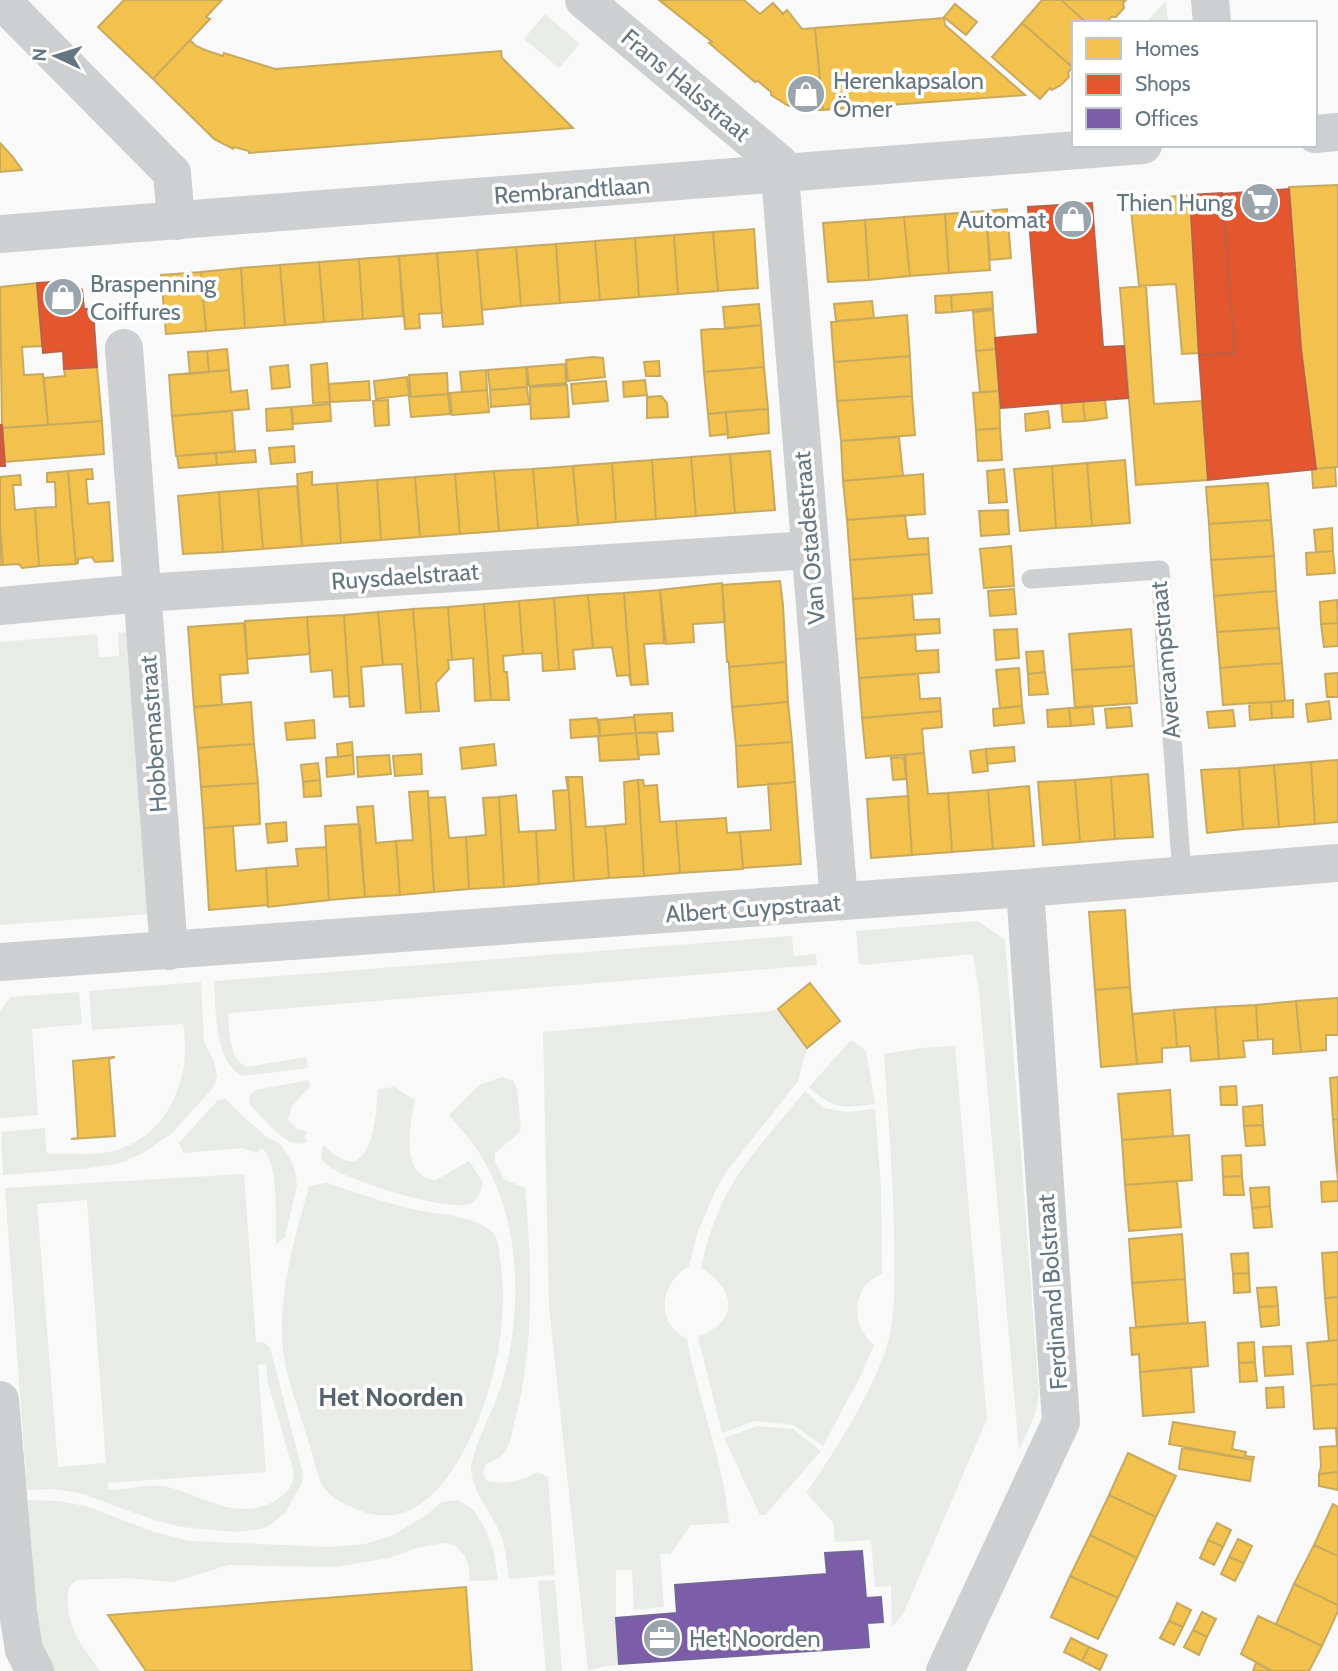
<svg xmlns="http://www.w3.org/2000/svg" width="1338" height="1671" viewBox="0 0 1338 1671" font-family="Cabin,sans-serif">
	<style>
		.green { fill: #e8ebe6; fill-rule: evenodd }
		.homes { fill: #f2c14e; stroke: #c8aa5e; stroke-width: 2 }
		.shops { fill: #e4572e; stroke: #be6048; stroke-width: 2 }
		.offices { fill: #7b5ea7; stroke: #74659c; stroke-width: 2 }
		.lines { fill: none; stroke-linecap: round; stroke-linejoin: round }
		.service { stroke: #cecfd0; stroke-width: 19 }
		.minor { stroke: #cecfd0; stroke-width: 38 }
		.tertiary { stroke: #cecfd0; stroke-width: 38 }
		.labels { text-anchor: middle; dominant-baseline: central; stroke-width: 7; stroke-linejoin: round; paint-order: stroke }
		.poi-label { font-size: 24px; fill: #657683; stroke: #fff; text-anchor: start }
		.street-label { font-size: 24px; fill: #657683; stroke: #fff }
		.neighbourhood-label { font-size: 26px; font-weight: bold; fill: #57646e; stroke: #fff }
	</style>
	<rect width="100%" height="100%" fill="#f9f9f9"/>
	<path class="green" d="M1166,0L1168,23H1146Z
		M545,14L580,44L559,68L524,39Z
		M132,632L152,914L0,925V642L97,634L99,657L119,656L118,633Z
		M978,921L1005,940L1039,1394L1035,1415L1019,1450L979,992L973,954L864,965L859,964L856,931Z
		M792,936L794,956L816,954L817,965L228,1013C229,1030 229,1060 247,1067L306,1057L308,1068L243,1076C214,1064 216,1008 214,981Z
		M201,982L204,1041L214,1061L217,1077L212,1089L172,1133L145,1152L121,1163L90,1168L3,1175L1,1132L45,1128L46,1149L48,1154C69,1153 93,1156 113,1151C168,1137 193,1077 183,1024L92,1030L89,991Z
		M79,992L82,1024L32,1029L38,1115L0,1118V1012L10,997Z
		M778,1009L807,1048L798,1081L727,1171L716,1190L698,1231L689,1266C660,1283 654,1323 687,1339C698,1401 724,1461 729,1523L691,1525L669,1556V1553L660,1554L664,1607L634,1610L632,1570H616V1618L619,1664L588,1670L549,1307L543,1032L772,1011Z
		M851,1040L866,1051L875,1104C842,1108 834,1110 809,1087Z
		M955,1046L987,1419L903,1614L892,1627L891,1586L875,1587L871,1540L835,1542L833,1522L806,1493C834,1453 877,1386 889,1338C896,1309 894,1276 894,1247C894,1182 888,1118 884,1054L921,1048Z
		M502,1077L514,1081L517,1090L521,1128L519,1133L495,1153V1161L504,1179L525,1188C532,1266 535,1347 514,1424C512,1434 510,1446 503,1454C498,1460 491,1461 485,1465L483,1474L487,1481C505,1485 522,1481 537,1472L548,1477L555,1575L509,1579C507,1565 506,1550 501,1536C492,1512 471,1492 471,1466C476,1440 493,1412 501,1386C524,1311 522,1215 476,1148C468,1137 458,1126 449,1115L479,1085Z
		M309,1080L310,1087L292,1106L288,1120L296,1128L307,1132L304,1137L308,1141C290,1154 265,1119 252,1107L249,1103L250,1095L255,1090Z
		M394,1087L415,1100C410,1125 399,1176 436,1180L469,1161L483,1182C481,1192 478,1200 469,1204C447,1212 345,1180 327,1165C320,1159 320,1153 324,1145C370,1193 376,1122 378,1089Z
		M805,1091L823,1108L847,1112L875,1109L881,1187L882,1274C851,1286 850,1325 874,1345L859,1379L823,1446L793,1425L755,1421L722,1433L698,1337C740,1321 736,1289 701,1268C707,1238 718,1208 734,1181C754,1149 782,1120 805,1091Z
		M225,1099L265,1136L280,1144L289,1156L295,1170L297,1186L285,1237L276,1245C275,1220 280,1165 262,1148L257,1153L242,1148L183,1153L179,1143L218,1100Z
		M244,1174L256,1342H263L270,1348L303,1473L302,1483L285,1513L269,1526L261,1529L236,1532L181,1527L154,1520L80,1493L51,1489L27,1490L5,1188ZM87,1200L106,1463L58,1467L37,1204ZM266,1364L268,1383L294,1473C293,1488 285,1495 273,1502C236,1521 203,1496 168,1487C149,1483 127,1490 108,1490V1483L266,1472L258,1365Z
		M327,1183C354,1192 380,1201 408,1208C434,1215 467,1213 490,1230C499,1237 499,1249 500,1259C506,1297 502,1339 493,1375C478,1431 436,1539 361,1511C341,1503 326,1497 318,1476C310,1440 296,1407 287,1372C272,1311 293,1246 309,1186Z
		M757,1426L793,1429L821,1451L765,1515H760L724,1438Z
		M28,1500L58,1501L86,1506L154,1532L190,1541L330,1547L365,1544L391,1536L425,1516L442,1502L458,1500L473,1509L484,1527L493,1548L498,1580L469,1581V1566L464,1555L455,1545L444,1543L417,1548L389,1558L336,1567L229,1565L173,1582L128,1578L77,1580C67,1586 67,1594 68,1605C69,1632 85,1649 100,1671H52L38,1643Z
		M555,1580L562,1671H546L538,1581Z"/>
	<path class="homes" d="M124,0H222L206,17L210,19L153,79L98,27Z
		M659,0H744L760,14L773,3L783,14L787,10L802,29L815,28L823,110H805L787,105L771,95V92L758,81L755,82L709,43L712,42Z
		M1042,0H1061L1087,23H1074V62L1070,64L1072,67L1022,23Z
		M1061,0H1126L1123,3L1124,8L1116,17H1111L1107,23H1087Z
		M955,4L977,22L966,35L944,17Z
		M944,18L945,25L1025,95L823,110L815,28Z
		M1022,23L1072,67L1068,73L1069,77L1061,85L1052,90L1050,88L1040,99L992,57Z
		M190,40L196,46L205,50L223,56L224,53L275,69L501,51L502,58L573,128L249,153V151L234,147L233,149L214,139L153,79Z
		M0,143L12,156L22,170L0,172Z
		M1338,185V467L1316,469L1301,349L1289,187Z
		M1190,195L1199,353L1182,354L1176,284L1139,286L1130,200Z
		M1007,209L1011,258L990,260L986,211Z
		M986,211L990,270L949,273L945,214Z
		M945,214L949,273L910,276L904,217Z
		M904,217L910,276L869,280L865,220Z
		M865,220L869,280L828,282L823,223Z
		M754,229L758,288L718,291L713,232Z
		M713,232L718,291L678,294L674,235Z
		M674,235L678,294L639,297L635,238Z
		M635,238L639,297L600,300L595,241Z
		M595,241L600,300L560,303L556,244Z
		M556,244L560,303L521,306L516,247Z
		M516,247L521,306L482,310L477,250Z
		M477,250L483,324L443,327L437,253Z
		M437,253L442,313L419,314L420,328L405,329L399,256Z
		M399,256L403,316L363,319L359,259Z
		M359,259L363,319L324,322L319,262Z
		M319,262L324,322L285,325L280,265Z
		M280,265L285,325L245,328L241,268Z
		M241,268L245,328L206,331L201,272Z
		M201,272L206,331L166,334L161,275Z
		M37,283L42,346L22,347L24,375L43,374L48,425L2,428L0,287Z
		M1146,286L1154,404L1202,401L1208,480L1136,485L1120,288Z
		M992,292L993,308L952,312L951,295Z
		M951,295L952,312L936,313L935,296Z
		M872,301L874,318L836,321L834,304Z
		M759,304L761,325L725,329L723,307Z
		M993,310L996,349L976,351L973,312Z
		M907,315L910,356L834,362L831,322Z
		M761,325L764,367L704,372L701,330Z
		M227,349L229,370L209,372L207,351Z
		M996,349L999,391L980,392L976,351Z
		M207,351L209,372L190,374L188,352Z
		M910,356L912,396L837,401L834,362Z
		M593,357L603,358L605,377L568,381L566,360Z
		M659,361L660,376H646L644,362Z
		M327,363L330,402L313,403L311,365Z
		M565,364L566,383L529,386L527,367Z
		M288,365L290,387L272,389L270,367Z
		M97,367L102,421L48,425L44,378L65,376L64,369Z
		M526,367L527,387L490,390L488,370Z
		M764,367L768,409L708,414L704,372Z
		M229,370L231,392L247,390L249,409L172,416L169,375Z
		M486,370L487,390L462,392L460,372Z
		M447,373L448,394L411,397L409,375Z
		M407,377L409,395L376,399L374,381Z
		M645,380L647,395L624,397L623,382Z
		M369,381L370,400L330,402L329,384Z
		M606,381L608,401L573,404L571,384Z
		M567,385L569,417L531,419L530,387Z
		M527,387L529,404L491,407L490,390Z
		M487,390L489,412L452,415L450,393Z
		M999,391L1000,428L976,430L973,393Z
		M448,394L450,414L411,417L409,397Z
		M661,396L667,403L668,417L647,418V397Z
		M912,396L915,435L841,441L837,401Z
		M388,400L389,425L375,426L373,401Z
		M1105,400L1107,418L1085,421L1083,401Z
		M1083,401L1085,421L1063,422L1061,402Z
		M330,404L331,421L293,424L292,407Z
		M291,407L293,429L267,431L266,409Z
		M768,409L769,433L728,438L726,412Z
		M232,411L235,451L176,456L172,416Z
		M1048,411L1050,428L1026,431L1025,414Z
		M726,412L728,434L710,436L708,414Z
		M102,421L104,454L5,462L2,428Z
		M1000,428L1002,460L978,461L976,430Z
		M899,437L903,476L843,481L841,441Z
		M294,446L295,462L271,464L269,448Z
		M255,450L256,462L217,465L216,453Z
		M770,451L775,510L735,513L730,454Z
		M216,453L217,465L179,468L177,456Z
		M730,454L735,513L696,516L691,457Z
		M691,457L696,516L656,519L652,460Z
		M652,460L656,519L616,522L612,463Z
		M1125,460L1130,523L1092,526L1087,463Z
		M612,463L616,522L578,525L573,466Z
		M1087,463L1092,526L1056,528L1052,466Z
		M573,466L578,525L538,528L533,469Z
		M1052,466L1056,528L1020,531L1014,469Z
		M1335,467L1336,486L1313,488L1312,469Z
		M92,469L93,479H86L88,504L109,502L113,561L95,562L92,557L78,559V563L76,564L68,471Z
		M533,469L538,528L499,531L494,471Z
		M1004,469L1007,502L989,503L987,471Z
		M68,471L76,564L39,566L35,508L56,507L55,482H47V473Z
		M494,471L499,531L460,534L455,474Z
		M312,472V485L337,483L341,543L302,546L297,474Z
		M455,474L460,534L420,537L415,477Z
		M923,474L925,514L847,520L843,481Z
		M20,475L21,485H13L15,510L35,508L39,566L22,568L19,564L3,565L0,525V477Z
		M415,477L420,537L381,540L377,480Z
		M377,480L381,540L341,543L337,483Z
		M1268,483L1271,520L1209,524L1206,487Z
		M297,486L302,546L263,549L258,489Z
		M258,489L263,549L223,552L219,492Z
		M219,492L223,552L183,554L178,496Z
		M1008,510L1009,534L981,536L979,511Z
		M905,515L908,539L928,538L929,554L850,560L847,520Z
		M1271,520L1274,556L1211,560L1209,524Z
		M0,525L3,565H0Z
		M1332,528L1333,551L1316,552L1314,530Z
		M1011,546L1014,586L984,588L980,549Z
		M1333,551L1335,573L1307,575L1306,553Z
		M929,554L932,593L853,599L850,560Z
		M1274,556L1276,591L1214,596L1211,560Z
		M780,581L783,605L786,662L729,667V662H727L722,585Z
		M722,583L725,622L693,624L694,642L666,644L660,590Z
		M1014,589L1016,614L990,616L988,591Z
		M660,590L664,643L644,644L648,684L631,685L624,593Z
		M1276,591L1279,628L1217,632L1214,596Z
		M624,593L631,685L629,675L617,676L612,647L593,648L588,595Z
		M588,595L593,648L573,650L575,669L559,670L554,598Z
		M912,595L914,620L939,619L940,633L856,639L853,599Z
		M554,598L559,670L543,671L542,653L523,654L519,601Z
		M1337,600L1338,623L1321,624L1320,602Z
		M519,601L523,654L503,656L504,672H507L509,700H491L484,604Z
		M484,604L491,700L475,701L473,658L452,660L448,607Z
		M448,607L452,660H448L449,669L436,683L439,711L421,712L413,609Z
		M413,609L421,712L406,713L402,664L383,665L378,612Z
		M378,612L383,665L361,667L364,706L350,707L344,615Z
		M344,615L350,707L349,696L334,697L332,670L311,672L307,617Z
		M307,617L310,654L247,659L245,621Z
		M244,623L248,673L220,675L222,705L194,707L188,627Z
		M1338,623V646L1324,647L1321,624Z
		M1279,628L1282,663L1220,668L1217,632Z
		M1017,629L1019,658L996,660L994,630Z
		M1131,629L1134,666L1072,670L1069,634Z
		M915,634L916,651L938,650L939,672L859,678L856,639Z
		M1043,651L1045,672L1028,674L1026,652Z
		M786,662L788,702L732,707L729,667Z
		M1282,663L1285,701L1223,705L1220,668Z
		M1134,666L1137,703L1075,708L1072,670Z
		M1019,668L1022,706L1000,708L996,670Z
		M1045,672L1048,694L1029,695L1028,674Z
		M1338,673V697H1327L1325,674Z
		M918,674L920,699L940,698L941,711L862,718L859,678Z
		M1293,700V717L1272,718L1271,702Z
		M1329,701L1331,719L1308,722L1306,704Z
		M251,702L254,744L198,748L194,707Z
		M788,702L792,742L736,746L732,707Z
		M1271,702L1272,718L1250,720L1249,703Z
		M1022,706L1024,723L994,726L993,709Z
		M1092,706L1094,724L1071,726L1069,708Z
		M1130,707L1132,726L1107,728L1105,709Z
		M1069,708L1071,726L1048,727L1047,710Z
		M1233,710L1235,726L1209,728L1207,712Z
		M941,711L942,727L922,729L924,753L866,758L862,718Z
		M672,713L673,731L636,733L634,715Z
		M634,717L636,733L600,736L599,720Z
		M597,718L600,736L571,738L570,720Z
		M314,720L315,738L287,740L285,723Z
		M636,733H657L659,754L638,755Z
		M636,733L639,759L600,761L598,736Z
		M352,742L353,755L338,757L337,744Z
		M792,742L795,782L738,787L736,746Z
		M254,744L258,783L201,787L198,748Z
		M494,744L496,765L462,769L460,748Z
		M1014,747L1015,761L987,764L986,749Z
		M986,749L988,771L973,773L970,751Z
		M924,753L928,794L948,793L952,852L912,855L905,755Z
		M421,754L422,774L395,776L393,756Z
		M353,755L354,774L327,777L326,758Z
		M389,755L391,774L358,777L357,757Z
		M904,757L906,779L893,780L891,758Z
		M1338,760V822L1315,824L1311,762Z
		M1311,762L1315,824L1279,827L1274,765Z
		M318,763L320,780L303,782L301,765Z
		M1274,765L1279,827L1243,829L1239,768Z
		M1239,768L1243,829L1207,833L1201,770Z
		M1148,774L1153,837L1115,839L1111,777Z
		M566,777H568L574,881L539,884L536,831L556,830L553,791L568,790Z
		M568,777H582L586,827L605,826L609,878L574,881Z
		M1111,777L1115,839L1080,842L1075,780Z
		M320,780L321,796L304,797L303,782Z
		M638,780L644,876L609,878L605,826L626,824L624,782Z
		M638,780H643L644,786L657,785L660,822L676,821L680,873L644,876Z
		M1075,780L1080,842L1043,845L1038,782Z
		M795,782L801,864L743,868L740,832L771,830L768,784Z
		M258,783L260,824L204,828L201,787Z
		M1029,786L1034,846L993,849L988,790Z
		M988,790L993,849L952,852L948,793Z
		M428,791L434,892L400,895L396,841L413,840L409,792Z
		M516,795L519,832L536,831L539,884L504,887L499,797Z
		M908,796L912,855L871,858L867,799Z
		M445,797L449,838L466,837L469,889L434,892L428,798Z
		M499,797L504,887L469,889L466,837L486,835L483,798Z
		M373,806L376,843L396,841L400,895L365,897L357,807Z
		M726,818L727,833L740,832L743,869L680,873L676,821Z
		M286,822L287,841L268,843L266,824Z
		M358,824L360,826L365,897L329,900L325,826Z
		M233,826L236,871L266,868L268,905L209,910L204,828Z
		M326,847L329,900L268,907L266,868L298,866L296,849Z
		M1125,910L1130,987L1095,990L1089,912Z
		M810,983L840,1021L807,1048L778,1009Z
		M1130,987L1137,1064L1101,1067L1095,990Z
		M1338,998V1035H1326V1050L1301,1052L1296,1001Z
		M1296,1001L1301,1052L1273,1054V1039L1258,1040L1256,1005Z
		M1256,1005L1258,1040L1243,1041L1245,1057L1219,1059L1215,1007Z
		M1215,1007L1219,1059L1191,1061L1190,1046L1177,1047L1174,1010Z
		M1174,1010L1177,1047L1162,1048V1062L1137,1064L1132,1014Z
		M115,1057L109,1059L115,1136L71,1139L78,1138L73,1061Z
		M1338,1077V1119L1333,1120L1330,1078Z
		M1236,1086L1237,1105H1221L1220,1087Z
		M1170,1090L1173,1136L1122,1140L1118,1094Z
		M1262,1105L1263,1125L1244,1126L1243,1107Z
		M1338,1119V1160L1336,1161L1333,1120Z
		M1263,1125L1265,1145L1246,1146L1244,1126Z
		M1189,1135L1192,1180L1125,1185L1122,1140Z
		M1241,1155L1242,1176L1223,1177L1222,1156Z
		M1338,1160V1201L1322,1202L1321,1182L1338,1181L1336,1161Z
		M1242,1176L1244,1195H1224L1223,1177Z
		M1177,1181L1181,1227L1129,1231L1125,1185Z
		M1269,1187L1270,1206L1252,1208L1250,1188Z
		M1270,1206L1272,1227L1254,1228L1252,1208Z
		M1182,1234L1185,1279L1132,1283L1129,1239Z
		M1338,1252V1297L1325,1298L1322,1253Z
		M1248,1253L1249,1273L1233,1274L1231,1254Z
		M1249,1273L1250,1292L1234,1293L1233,1274Z
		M1185,1279L1188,1323L1136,1327L1132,1283Z
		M1276,1287L1278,1306L1259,1307L1257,1288Z
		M1338,1297V1340L1329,1341L1325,1298Z
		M1278,1306L1279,1325L1261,1327L1259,1307Z
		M1205,1322L1208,1366L1140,1372L1139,1354L1132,1355L1130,1328Z
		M1338,1340V1384L1311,1386L1307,1343Z
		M1254,1342L1255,1362L1239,1363L1238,1343Z
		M1291,1346L1293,1374L1265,1376L1263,1347Z
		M1255,1362L1257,1381L1240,1382L1239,1363Z
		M1191,1367L1194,1412L1143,1416L1140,1372Z
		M1338,1384V1428L1314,1429L1311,1386Z
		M1283,1387L1284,1407L1267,1408L1266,1388Z
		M1173,1422L1235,1432L1232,1449L1246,1452L1245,1456L1254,1457L1253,1460L1169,1444Z
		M1336,1428H1338V1472L1319,1474L1321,1467L1320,1447L1337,1446Z
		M1182,1448L1253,1460L1250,1481L1179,1469Z
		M1128,1453L1176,1476L1156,1517L1109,1495Z
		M1338,1472V1490L1319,1486V1474Z
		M1109,1495L1156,1517L1137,1558L1090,1535Z
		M1333,1504L1338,1507V1556L1314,1545Z
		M1217,1523L1231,1530L1223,1547L1208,1540Z
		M1090,1535L1137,1558L1118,1598L1070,1576Z
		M1238,1539L1252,1546L1244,1563L1229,1557Z
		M1208,1540L1223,1547L1214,1565L1200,1558Z
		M1314,1545L1338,1556V1605L1294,1584Z
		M1229,1557L1244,1563L1235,1581L1221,1574Z
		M1070,1576L1118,1598L1098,1639L1051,1617Z
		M1294,1584L1338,1605V1611L1322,1646L1276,1624Z
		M466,1587L472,1671H146L108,1615Z
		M1177,1603L1191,1610L1183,1627L1169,1621Z
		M1202,1612L1216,1619L1207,1637L1193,1630Z
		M1258,1616L1322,1646L1309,1671H1272L1241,1654Z
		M1169,1621L1183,1627L1174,1645L1160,1638Z
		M1193,1630L1207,1637L1199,1655L1184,1647Z
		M1071,1638L1089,1647L1082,1661L1064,1652Z
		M1089,1647L1107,1655L1100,1670L1082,1661Z
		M1256,1663L1272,1671H1253Z"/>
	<path class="shops" d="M1289,189L1301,349L1316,469L1208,480L1199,355L1235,353L1222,194Z
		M1222,193L1235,353L1199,355L1190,195Z
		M1092,203L1103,347L1124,346L1128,398L1001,408L995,338L1038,334L1028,207Z
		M72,281L82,290L84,309H93L97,367L64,369L63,351L43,353L37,283Z
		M0,425H2L5,466H0Z"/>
	<path class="offices" d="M862,1551L866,1598L881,1597L883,1622L867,1623L869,1647L619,1664L616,1618L677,1613L675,1585L827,1574L825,1553Z"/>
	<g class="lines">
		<path class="service" d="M1031,579L1160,570L1182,875"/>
		<path class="minor" d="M1,0L172,173L176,221
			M584,0L779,163L839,901
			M1210,0L1212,23
			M124,348L169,951
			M0,606L143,593L810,550
			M0,962L1025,888L1338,863
			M0,1400L18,1612L24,1650L35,1671
			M945,1671L1061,1422L1025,888"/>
		<path class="tertiary" d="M1315,134L1338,132
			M0,234L1143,145"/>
	</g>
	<defs>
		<g id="shop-disc" transform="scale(2.0125)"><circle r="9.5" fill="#99a4ac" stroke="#fff"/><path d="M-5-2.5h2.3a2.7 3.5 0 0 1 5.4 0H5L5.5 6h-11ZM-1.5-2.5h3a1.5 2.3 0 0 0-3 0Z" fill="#fff"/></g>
		<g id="supermarket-disc" transform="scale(2.0125)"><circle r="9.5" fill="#99a4ac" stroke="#fff"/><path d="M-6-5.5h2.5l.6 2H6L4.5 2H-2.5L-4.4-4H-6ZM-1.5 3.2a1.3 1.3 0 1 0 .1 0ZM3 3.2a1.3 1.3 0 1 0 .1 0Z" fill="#fff"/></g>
		<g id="office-disc" transform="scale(2.0125)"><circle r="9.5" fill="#99a4ac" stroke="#fff"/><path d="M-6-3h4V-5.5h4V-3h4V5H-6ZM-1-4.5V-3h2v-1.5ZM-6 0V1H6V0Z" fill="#fff"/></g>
	</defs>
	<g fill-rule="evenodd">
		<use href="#shop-disc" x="806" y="94"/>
		<use href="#supermarket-disc" x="1260" y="202"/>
		<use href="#shop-disc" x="1073" y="219"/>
		<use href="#shop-disc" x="63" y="297"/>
		<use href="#office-disc" x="662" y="1638"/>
	</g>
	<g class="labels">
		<g class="poi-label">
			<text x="833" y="80">Herenkapsalon<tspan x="833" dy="28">Ömer</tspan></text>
			<text x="1233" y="202" text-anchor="end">Thien Hung</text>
			<text x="1046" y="219" text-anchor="end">Automat</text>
			<text x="90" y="283">Braspenning<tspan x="90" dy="28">Coiffures</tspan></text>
			<text x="689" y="1638">Het Noorden</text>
		</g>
		<g class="street-label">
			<text transform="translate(686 85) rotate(40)">Frans Halsstraat</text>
			<text transform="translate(572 190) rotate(-4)">Rembrandtlaan</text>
			<text transform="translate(809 538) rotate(-95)">Van Ostadestraat</text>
			<text transform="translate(405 576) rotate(-4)">Ruysdaelstraat</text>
			<text transform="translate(1165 660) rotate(-95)">Avercampstraat</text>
			<text transform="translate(153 734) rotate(-94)">Hobbemastraat</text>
			<text transform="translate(753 908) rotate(-4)">Albert Cuypstraat</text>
			<text transform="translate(1052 1292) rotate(-94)">Ferdinand Bolstraat</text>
		</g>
		<g class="neighbourhood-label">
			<text x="391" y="1397">Het Noorden</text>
		</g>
	</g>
	<rect x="1072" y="21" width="245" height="126" fill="#ffffff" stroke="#c1c8cd" stroke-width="2"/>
	<rect x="1086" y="38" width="35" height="21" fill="#f2c14e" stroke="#c1c8cd" stroke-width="2"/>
	<text x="1135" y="56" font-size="21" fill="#657683">Homes</text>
	<rect x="1086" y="74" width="35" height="21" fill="#e4572e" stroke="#c1c8cd" stroke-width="2"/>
	<text x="1135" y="91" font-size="21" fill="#657683">Shops</text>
	<rect x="1086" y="108" width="35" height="21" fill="#7b5ea7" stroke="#c1c8cd" stroke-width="2"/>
	<text x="1135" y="126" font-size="21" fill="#657683">Offices</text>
	<g transform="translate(56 56) rotate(274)" stroke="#ffffff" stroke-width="5" paint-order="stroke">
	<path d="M0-5L12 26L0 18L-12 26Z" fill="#657683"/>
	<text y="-10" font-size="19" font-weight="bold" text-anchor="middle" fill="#657683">N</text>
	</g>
</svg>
